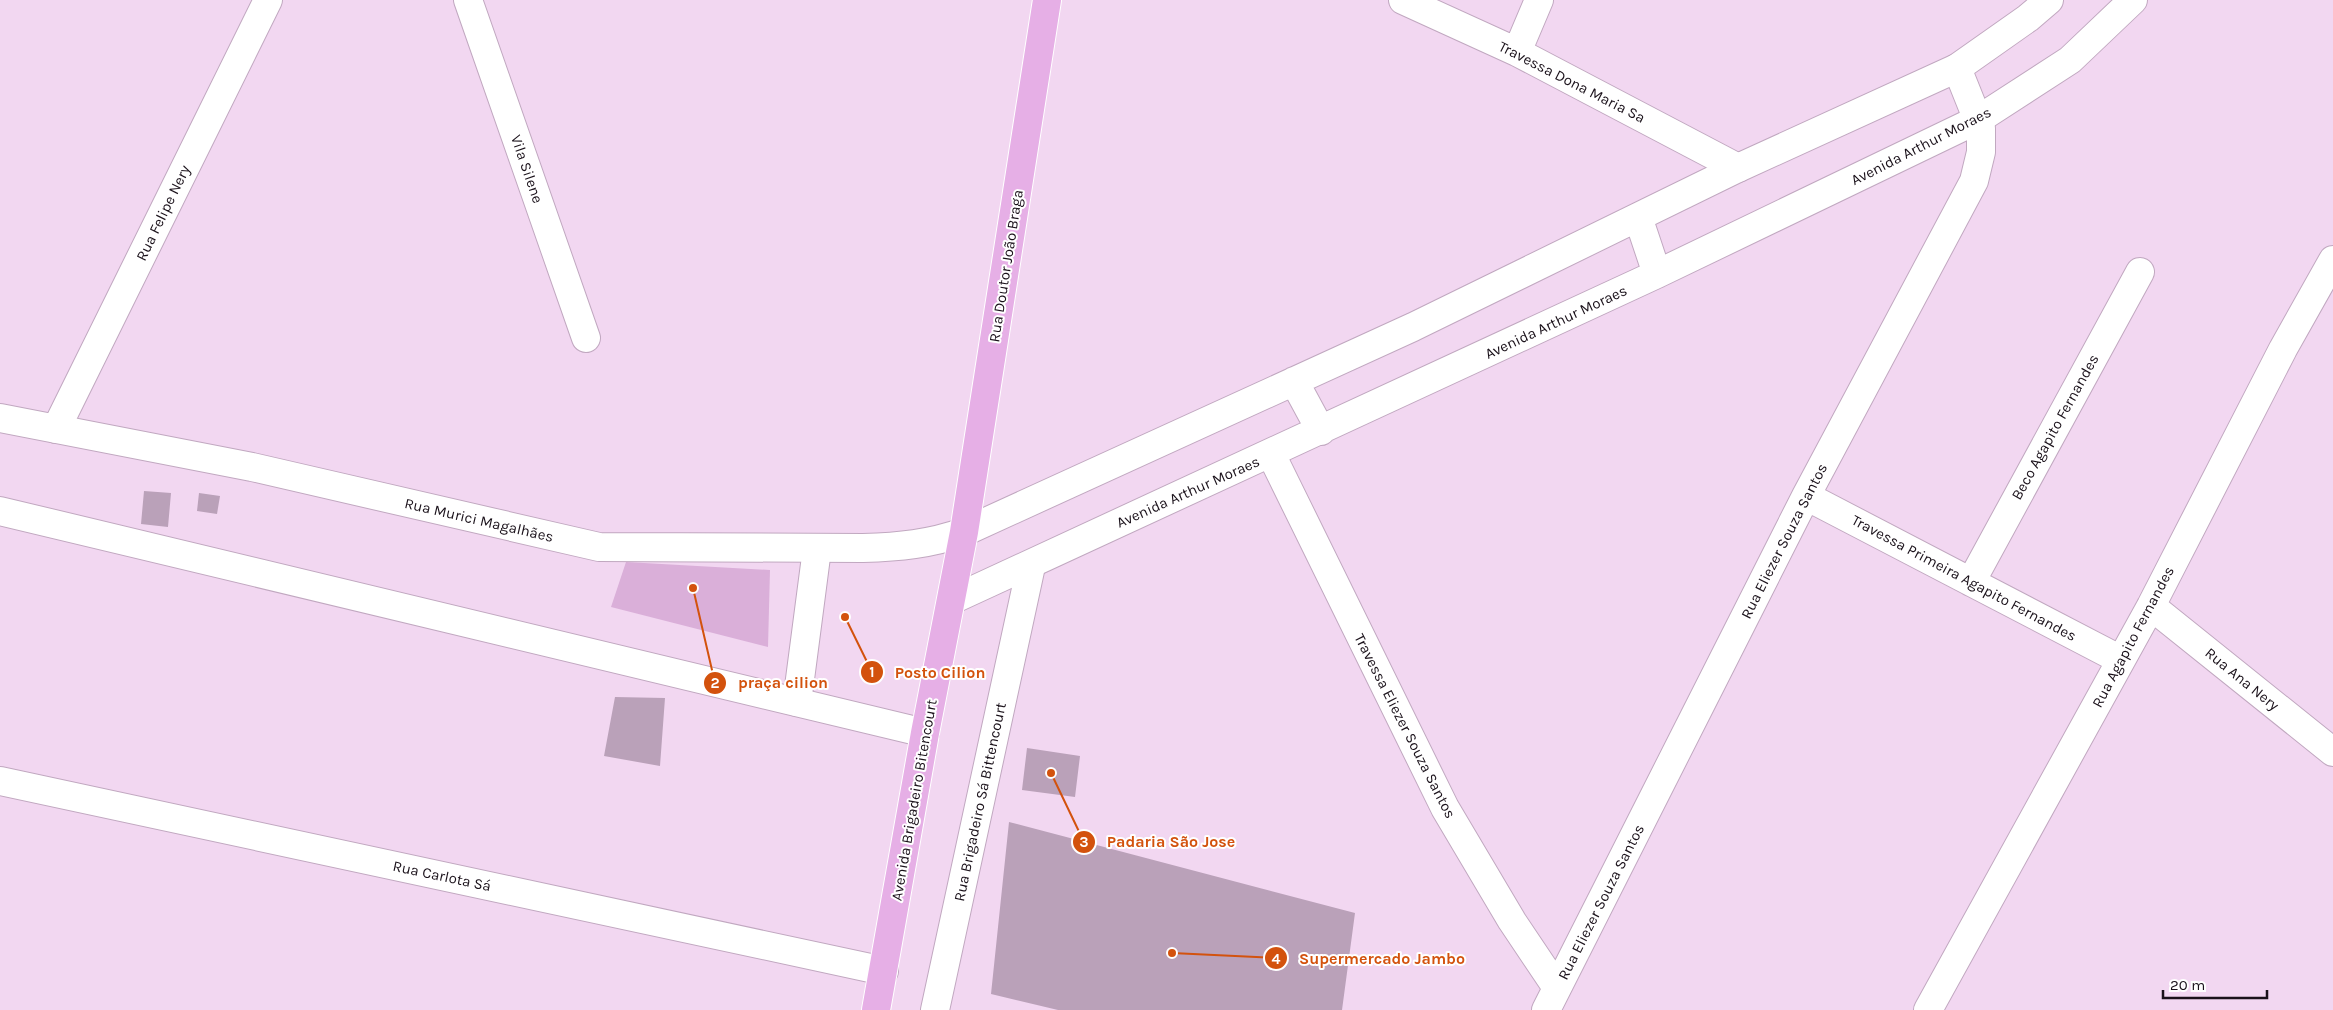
<svg xmlns="http://www.w3.org/2000/svg" width="2333" height="1010" viewBox="0 0 2333 1010" font-family="Karla,sans-serif">
	<style>
		.green { fill: #daafd9 }
		.building { fill: #baa1b9 }
		.lines { fill: none; stroke-linecap: round; stroke-linejoin: round }
		.minor-casing { stroke: #c1a8c0; stroke-width: 30 }
		.tertiary-casing { stroke: #c1a8c0; stroke-width: 30 }
		.primary-casing { stroke: #fff; stroke-width: 30 }
		.minor { stroke: #fff; stroke-width: 28 }
		.tertiary { stroke: #fff; stroke-width: 28 }
		.primary { stroke: #e6afe6; stroke-width: 28 }
		.labels { text-anchor: middle; dominant-baseline: central; stroke-width: 4; stroke-linejoin: round; paint-order: stroke }
		.street-label { font-size: 15px; fill: #1a111a; stroke: #fff }
		.leader { fill: none; stroke: #d3520d; stroke-width: 2 }
		.callout-dot { fill: #d3520d; stroke: #fff; stroke-width: 2 }
		.mark-label { font-size: 15px; text-anchor: middle; font-weight: bold; fill: #fff }
		.callout-label { font-size: 16px; text-anchor: middle; font-weight: bold; fill: #d3520d; stroke: #fff; stroke-width: 4; stroke-linejoin: round; paint-order: stroke }
	</style>
	<rect width="100%" height="100%" fill="#f2d7f1"/>
	<path class="green" d="M626,562L770,570L768,647L611,607Z"/>
	<path class="building" d="M144,491L171,493L168,527L141,524Z
		M199,493L220,496L217,514L197,511Z
		M615,697L665,698L660,766L604,756Z
		M1027,748L1080,756L1075,797L1022,790Z
		M1009,822L1355,913L1342,1010H1058L991,994Z"/>
	<g class="lines">
		<g class="minor-casing">
			<path id="minor" d="M468,0L586,338
				M1403,0L1517,52L1738,168
				M1517,52L1539,0
				M56,429L268,0
				M1271,454L1445,808L1512,921L1557,988
				M1806,496L2121,660
				M1971,582L2140,272
				M2151,606L2333,752
				M797,702L817,549
				M0,781L884,971
				M935,1010L1031,566
				M1546,1010L1806,496L1974,181L1981,152V128L1957,68
				M1928,1010L2151,606L2283,349L2333,260"/>
		</g>
		<g class="tertiary-casing">
			<path id="tertiary" d="M1638,217L1657,274
				M1294,381L1321,431
				M0,418L252,467L599,547L863,548C899,547 930,544 964,532L1413,327L1738,168L1957,68L2028,18L2049,0
				M0,511L925,733
				M952,600L1657,274L1979,119L2070,60L2133,0"/>
		</g>
		<g class="primary-casing">
			<path id="primary" d="M876,1010L925,733L964,532L1047,0"/>
		</g>
		<use href="#minor" class="minor"/>
		<use href="#tertiary" class="tertiary"/>
		<use href="#primary" class="primary"/>
	</g>
	<g class="labels">
		<g class="street-label">
			<text transform="translate(1572 82) rotate(27)">Travessa Dona Maria Sa</text>
			<text transform="translate(1921 146) rotate(-27)">Avenida Arthur Moraes</text>
			<text transform="translate(527 169) rotate(71)">Vila Silene</text>
			<text transform="translate(163 213) rotate(-64)">Rua Felipe Nery</text>
			<text transform="translate(1006 266) rotate(-81)">Rua Doutor João Braga</text>
			<text transform="translate(1556 322) rotate(-25)">Avenida Arthur Moraes</text>
			<text transform="translate(2055 427) rotate(-61)">Beco Agapito Fernandes</text>
			<text transform="translate(1188 492) rotate(-24)">Avenida Arthur Moraes</text>
			<text transform="translate(479 520) rotate(13)">Rua Murici Magalhães</text>
			<text transform="translate(1784 541) rotate(-63)">Rua Eliezer Souza Santos</text>
			<text transform="translate(1964 578) rotate(28)">Travessa Primeira Agapito Fernandes</text>
			<text transform="translate(2133 637) rotate(-62)">Rua Agapito Fernandes</text>
			<text transform="translate(2242 679) rotate(39)">Rua Ana Nery</text>
			<text transform="translate(1405 726) rotate(63)">Travessa Eliezer Souza Santos</text>
			<text transform="translate(914 800) rotate(-80)">Avenida Brigadeiro Bitencourt</text>
			<text transform="translate(980 802) rotate(-78)">Rua Brigadeiro Sá Bittencourt</text>
			<text transform="translate(442 876) rotate(12)">Rua Carlota Sá</text>
			<text transform="translate(1601 902) rotate(-63)">Rua Eliezer Souza Santos</text>
		</g>
	</g>
	<path class="leader" d="M845 617L872 672M693 588L715 683M1051 773L1084 842M1172 953L1276 958"/>
	<g class="callout-dot">
		<circle cx="845" cy="617" r="5"/>
		<circle cx="693" cy="588" r="5"/>
		<circle cx="1051" cy="773" r="5"/>
		<circle cx="1172" cy="953" r="5"/>
		<circle cx="872" cy="672" r="12"/>
		<circle cx="715" cy="683" r="12"/>
		<circle cx="1084" cy="842" r="12"/>
		<circle cx="1276" cy="958" r="12"/>
	</g>
	<g class="mark-label">
		<text x="872" y="677">1</text>
		<text x="715" y="688">2</text>
		<text x="1084" y="847">3</text>
		<text x="1276" y="964">4</text>
	</g>
	<g class="callout-label">
		<text x="940" y="678">Posto Cilion</text>
		<text x="783" y="688">praça cilion</text>
		<text x="1171" y="847">Padaria São Jose</text>
		<text x="1382" y="964">Supermercado Jambo</text>
	</g>
	<path d="M2163 990v8h104v-8" fill="none" stroke="#1a111a" stroke-width="2.5"/>
	<text x="2170" y="990" font-size="15" fill="#1a111a" stroke="#ffffff" stroke-width="4" paint-order="stroke">20 m</text>
</svg>
